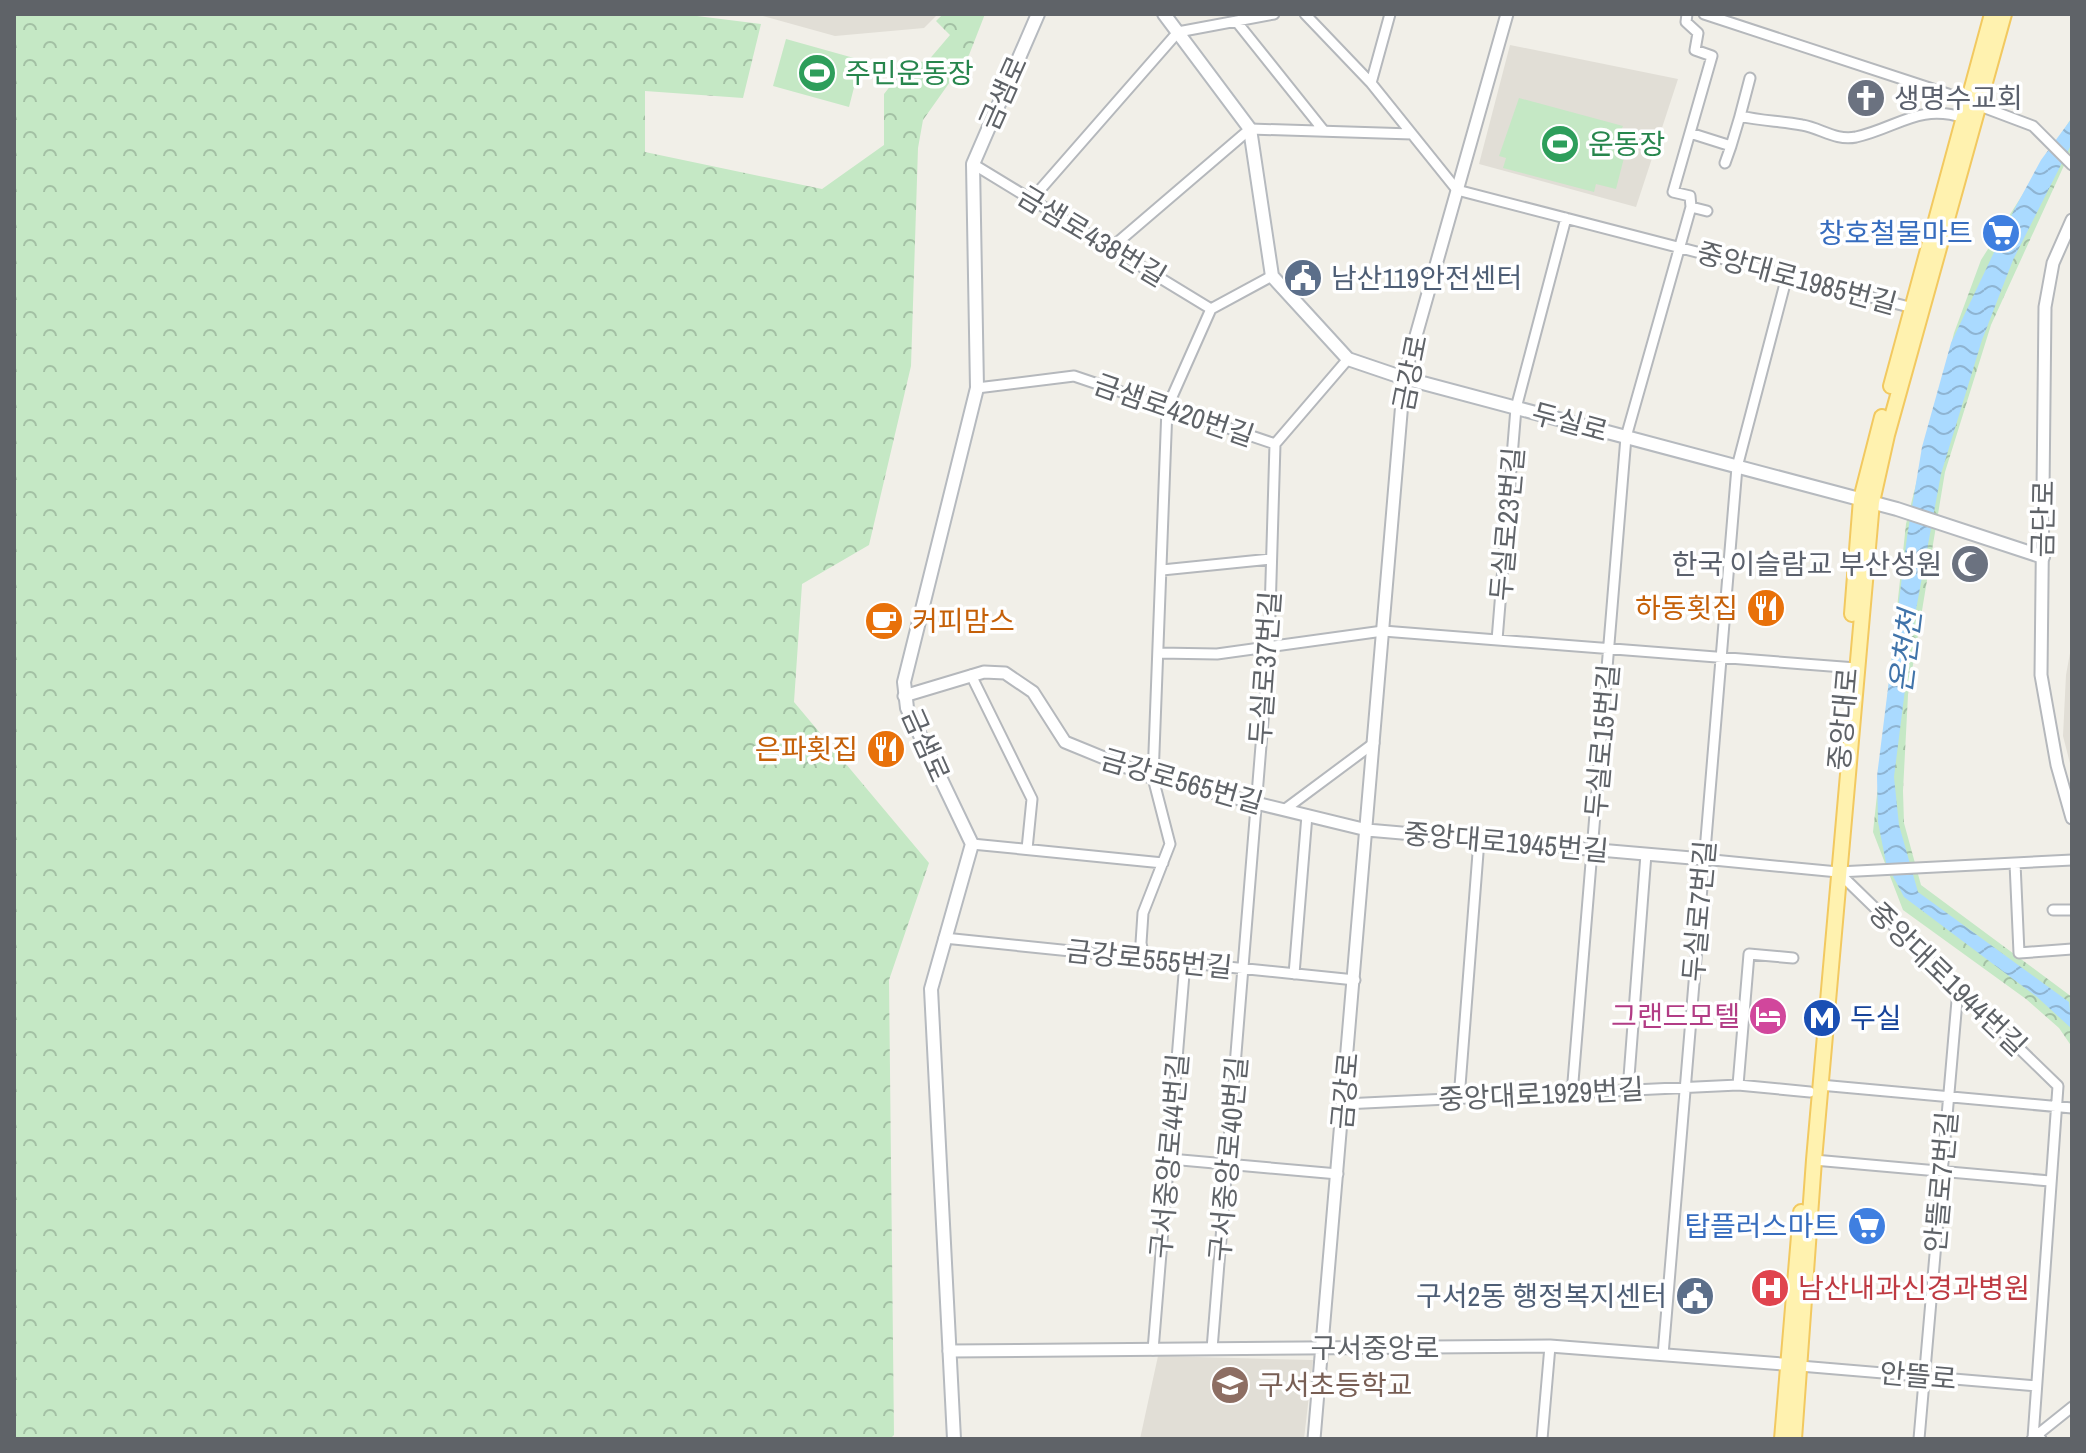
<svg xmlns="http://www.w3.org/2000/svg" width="2086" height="1453" viewBox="0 0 2086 1453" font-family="'Archivo Narrow','Noto Sans KR',sans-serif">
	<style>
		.education { fill: #e1ded6 }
		.forest { fill: url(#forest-crowns) }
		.pitch { fill: #c5e8c5 }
		.water { fill: url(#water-waves) }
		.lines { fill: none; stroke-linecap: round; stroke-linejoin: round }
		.minor-casing { stroke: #b5b8bc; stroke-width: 13 }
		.tertiary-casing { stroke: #b5b8bc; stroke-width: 15 }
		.secondary-casing { stroke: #b6babf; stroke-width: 16 }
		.primary-casing { stroke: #f2c960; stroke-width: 18 }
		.minor { stroke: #fff; stroke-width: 9 }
		.tertiary { stroke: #fff; stroke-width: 11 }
		.secondary { stroke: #fff; stroke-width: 12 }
		.primary { stroke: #fff2af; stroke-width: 14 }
		.labels { text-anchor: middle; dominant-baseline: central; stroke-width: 7; stroke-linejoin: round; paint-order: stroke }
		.leisure-label { font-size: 28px; fill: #27864d; stroke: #fff; text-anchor: start }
		.street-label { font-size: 28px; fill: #5f6368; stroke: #fff }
		.worship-label { font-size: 28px; fill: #5b616d; stroke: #fff; text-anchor: start }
		.shop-label { font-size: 28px; fill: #366cbe; stroke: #fff; text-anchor: end }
		.service-label { font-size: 28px; fill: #4e5e75; stroke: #fff; text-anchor: start }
		.food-label { font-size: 28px; fill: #c56008; stroke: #fff; text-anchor: end }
		.hotel-label { font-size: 28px; fill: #b23c85; stroke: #fff; text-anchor: end }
		.transit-label { font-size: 28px; fill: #164399; stroke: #fff; text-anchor: start }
		.health-label { font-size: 28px; fill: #be3a42; stroke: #fff; text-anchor: start }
		.education-label { font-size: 28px; fill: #785e54; stroke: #fff; text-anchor: start }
		.water-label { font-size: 30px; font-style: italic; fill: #4174aa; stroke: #fff }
	</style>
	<defs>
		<pattern id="forest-crowns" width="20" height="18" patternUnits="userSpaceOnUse" patternTransform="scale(2)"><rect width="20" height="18" fill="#c5e8c5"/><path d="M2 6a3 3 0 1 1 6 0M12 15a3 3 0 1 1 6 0" fill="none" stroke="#a3c0a4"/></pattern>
		<pattern id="water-waves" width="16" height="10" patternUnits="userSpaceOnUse" patternTransform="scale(2)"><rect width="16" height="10" fill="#aadaff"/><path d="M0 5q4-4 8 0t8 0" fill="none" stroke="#8eb4d2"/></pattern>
	</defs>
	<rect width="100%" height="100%" fill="#f1efe8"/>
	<path class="education" d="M756,14H938L924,28L835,36Z
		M1510,45L1678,79L1636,207L1479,164Z
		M2072,642V771L2063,736L2066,675Z
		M1158,1356L1313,1360L1304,1439H1140Z"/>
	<path class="forest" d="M14,14H681L761,24L743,98L645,91V152L822,189L884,145V94L910,61L927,62L950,35L936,21L943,14H985L969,55L923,120L918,148L911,366L869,545L802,584L794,702L929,863L889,980L894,1435L890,1439H14Z
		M2072,117V148L1991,325L1945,472L1908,695L1903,791L1904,823L1921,885L2072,997V1047L2059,1028L2026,999L1903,910L1873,832L1906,524L1954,333L1981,260Z"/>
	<path class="pitch" d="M786,39L861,60L849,107L773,86Z
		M1519,98L1623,126L1616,141L1618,147L1626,150L1616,189L1596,184L1594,192L1503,168L1506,158L1499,156Z"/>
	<path class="water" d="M2072,118V143L2013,260L1982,340L1941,474L1913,626L1894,777L1899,825L1918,892L2069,1002L2072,1029L2037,997L1904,897L1886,863L1878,822L1877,776L1907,537L1922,447L1951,343L2015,208L2041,160Z"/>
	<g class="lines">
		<g class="minor-casing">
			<path id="minor" d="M1305,14L1371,83L1457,190L1913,308
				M1704,14L1948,94L2033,126L2072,165
				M1236,21L1324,131
				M1371,83L1390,14
				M1740,116L1750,78
				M1690,133L1731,146L1740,116C1761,121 1781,121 1802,125C1821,128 1835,141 1856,137C1897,128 1919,103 1964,118
				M1725,163L1731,146
				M973,164L1211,309
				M1031,200L1178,32L1274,14
				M1691,207L1707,211
				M1111,248L1250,129L1412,134
				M977,388L1074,376L1275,444
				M1162,570L1271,559
				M1497,640L1516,408L1566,218
				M1159,653L1217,654L1383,631L1856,668
				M971,675L1032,799L1027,849
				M1284,810L1374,743
				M972,844L1163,863
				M1703,859L1838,872L2072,860
				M2015,863L2019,953L2072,949
				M1838,872L2058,1086L2033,1438L2041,1439
				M2053,910H2072
				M944,938L1355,980
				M1144,958L1141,943L1143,913L1170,844L1153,778L1167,408L1211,309L1272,276
				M1294,974L1307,815
				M1738,1085L1749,954L1793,958
				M1820,1085L2072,1108
				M1628,1090L1646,854
				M1572,1094L1626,437L1691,207L1690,196L1673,192L1712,56L1695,50L1698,33L1686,22L1687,14
				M1459,1099L1479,840
				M1344,1104L1738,1085L1810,1092
				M1170,1159L1338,1174
				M1814,1160L2050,1181
				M1212,1349L1269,647L1275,444L1348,359
				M1153,1350L1185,962
				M1663,1355L1737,467L1787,276
				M1800,1366L2036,1386
				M1542,1439L1550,1346
				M1919,1439L1958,989
				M2032,1439L2072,1407"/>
		</g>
		<g class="tertiary-casing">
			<path id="tertiary" d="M2072,220L2053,263L2045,307L2041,675L2057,765L2072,818
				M904,696L984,672L1005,673L1033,692L1065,742L1153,778L1367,830L1703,859
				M949,1351L1550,1346L1795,1365
				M1314,1439L1404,378L1507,14"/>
		</g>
		<g class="secondary-casing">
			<path id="secondary" d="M1164,14L1250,129L1272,276L1348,359L1404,378L1897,509L2043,557
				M954,1439L931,989L972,844L907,708L904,682L977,388L973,164L1038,14"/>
		</g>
		<g class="primary-casing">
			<path id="primary" d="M1891,386L1992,14
				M1852,614L1861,499L1882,417
				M1782,1439L1801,1212
				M1794,1439L1814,1160L1872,502L1887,435L2004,14"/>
		</g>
		<use href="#minor" class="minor"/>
		<use href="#tertiary" class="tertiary"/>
		<use href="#secondary" class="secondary"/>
		<use href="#primary" class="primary"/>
	</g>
	<defs>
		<g id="stadium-disc" transform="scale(2)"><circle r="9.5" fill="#2e9e5b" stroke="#fff"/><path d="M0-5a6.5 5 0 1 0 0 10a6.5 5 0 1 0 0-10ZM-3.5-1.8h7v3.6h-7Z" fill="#fff"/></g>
		<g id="church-disc" transform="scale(2)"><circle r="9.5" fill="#6b7280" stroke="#fff"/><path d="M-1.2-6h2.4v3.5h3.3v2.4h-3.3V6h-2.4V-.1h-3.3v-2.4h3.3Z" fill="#fff"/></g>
		<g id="supermarket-disc" transform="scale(2)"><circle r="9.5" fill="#3f7fe0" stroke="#fff"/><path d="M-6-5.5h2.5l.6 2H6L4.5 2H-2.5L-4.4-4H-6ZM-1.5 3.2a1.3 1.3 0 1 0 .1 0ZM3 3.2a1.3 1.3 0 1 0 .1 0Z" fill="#fff"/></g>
		<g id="civic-disc" transform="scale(2)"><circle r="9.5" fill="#5c6f8a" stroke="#fff"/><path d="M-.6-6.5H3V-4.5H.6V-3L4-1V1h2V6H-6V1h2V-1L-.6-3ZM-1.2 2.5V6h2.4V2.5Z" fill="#fff"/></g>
		<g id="mosque-disc" transform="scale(2)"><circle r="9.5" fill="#6b7280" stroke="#fff"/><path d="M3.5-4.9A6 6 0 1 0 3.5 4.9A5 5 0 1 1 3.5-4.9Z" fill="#fff"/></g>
		<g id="restaurant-disc" transform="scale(2)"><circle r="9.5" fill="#e8710a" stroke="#fff"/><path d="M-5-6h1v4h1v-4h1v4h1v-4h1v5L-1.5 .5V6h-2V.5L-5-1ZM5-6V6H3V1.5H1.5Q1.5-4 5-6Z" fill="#fff"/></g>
		<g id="cafe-disc" transform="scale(2)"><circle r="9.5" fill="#e8710a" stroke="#fff"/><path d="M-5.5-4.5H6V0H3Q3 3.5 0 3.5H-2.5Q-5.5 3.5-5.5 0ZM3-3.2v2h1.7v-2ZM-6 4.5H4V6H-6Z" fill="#fff"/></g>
		<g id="hotel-disc" transform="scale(2)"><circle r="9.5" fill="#d1479c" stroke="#fff"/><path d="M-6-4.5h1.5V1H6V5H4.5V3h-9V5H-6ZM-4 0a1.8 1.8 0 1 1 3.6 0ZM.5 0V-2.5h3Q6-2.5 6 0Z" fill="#fff"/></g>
		<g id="metro-disc" transform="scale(2)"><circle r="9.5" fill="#1a4fb4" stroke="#fff"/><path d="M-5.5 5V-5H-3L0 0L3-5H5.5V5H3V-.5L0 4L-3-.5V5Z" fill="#fff"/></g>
		<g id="hospital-disc" transform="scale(2)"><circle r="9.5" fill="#e0444e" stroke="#fff"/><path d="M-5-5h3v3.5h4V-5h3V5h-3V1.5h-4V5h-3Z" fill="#fff"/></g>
		<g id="school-disc" transform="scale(2)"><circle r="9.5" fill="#8d6e63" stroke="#fff"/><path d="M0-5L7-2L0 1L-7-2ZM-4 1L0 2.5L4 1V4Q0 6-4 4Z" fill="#fff"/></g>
	</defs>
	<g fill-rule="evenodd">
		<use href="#stadium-disc" x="817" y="73"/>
		<use href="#church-disc" x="1866" y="98"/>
		<use href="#stadium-disc" x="1560" y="144"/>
		<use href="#supermarket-disc" x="2001" y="233"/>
		<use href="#civic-disc" x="1303" y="278"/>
		<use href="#mosque-disc" x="1970" y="564"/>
		<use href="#restaurant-disc" x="1766" y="608"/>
		<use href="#cafe-disc" x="884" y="621"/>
		<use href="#restaurant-disc" x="886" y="749"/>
		<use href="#hotel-disc" x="1768" y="1016"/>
		<use href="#metro-disc" x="1822" y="1018"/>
		<use href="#supermarket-disc" x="1867" y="1226"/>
		<use href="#hospital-disc" x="1770" y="1288"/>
		<use href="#civic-disc" x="1695" y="1296"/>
		<use href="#school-disc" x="1230" y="1385"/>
	</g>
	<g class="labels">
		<g class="leisure-label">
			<text x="845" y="73">주민운동장</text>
			<text x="1588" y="144">운동장</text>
		</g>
		<g class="street-label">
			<text transform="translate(1003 93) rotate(-66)">금샘로</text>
			<text transform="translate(1092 236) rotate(31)">금샘로438번길</text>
			<text transform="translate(1797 278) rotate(15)">중앙대로1985번길</text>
			<text transform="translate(1410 373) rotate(-79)">금강로</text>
			<text transform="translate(1174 410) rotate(19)">금샘로420번길</text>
			<text transform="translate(1570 422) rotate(15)">두실로</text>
			<text transform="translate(2043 519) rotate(-89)">금단로</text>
			<text transform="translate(1507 524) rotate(-85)">두실로23번길</text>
			<text transform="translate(1265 668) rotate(-86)">두실로37번길</text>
			<text transform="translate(1843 719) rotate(-85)">중앙대로</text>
			<text transform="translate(1602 741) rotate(-85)">두실로15번길</text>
			<text transform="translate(926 745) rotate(66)">금샘로</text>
			<text transform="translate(1182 781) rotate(16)">금강로565번길</text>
			<text transform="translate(1506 842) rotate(5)">중앙대로1945번길</text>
			<text transform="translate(1699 911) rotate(-85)">두실로7번길</text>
			<text transform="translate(1149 959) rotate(6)">금강로555번길</text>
			<text transform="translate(1948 979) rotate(44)">중앙대로1944번길</text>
			<text transform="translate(1345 1091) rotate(-85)">금강로</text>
			<text transform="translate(1541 1094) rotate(-3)">중앙대로1929번길</text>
			<text transform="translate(1169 1156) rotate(-85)">구서중앙로44번길</text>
			<text transform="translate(1228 1159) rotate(-85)">구서중앙로40번길</text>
			<text transform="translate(1941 1182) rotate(-85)">안뜰로7번길</text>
			<text x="1375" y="1348">구서중앙로</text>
			<text transform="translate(1918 1376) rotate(5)">안뜰로</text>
		</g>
		<g class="worship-label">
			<text x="1894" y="98">생명수교회</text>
			<text x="1942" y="564" text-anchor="end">한국 이슬람교 부산성원</text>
		</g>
		<g class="shop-label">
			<text x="1973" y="233">창호철물마트</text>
			<text x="1839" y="1226">탑플러스마트</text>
		</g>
		<g class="service-label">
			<text x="1331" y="278">남산119안전센터</text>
			<text x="1667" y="1296" text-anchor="end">구서2동 행정복지센터</text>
		</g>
		<g class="food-label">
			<text x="1738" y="608">하동횟집</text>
			<text x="912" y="621" text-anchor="start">커피맘스</text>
			<text x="858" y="749">은파횟집</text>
		</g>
		<g class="hotel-label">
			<text x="1740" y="1016">그랜드모텔</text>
		</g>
		<g class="transit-label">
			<text x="1850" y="1018">두실</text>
		</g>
		<g class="health-label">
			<text x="1798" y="1288">남산내과신경과병원</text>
		</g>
		<g class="education-label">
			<text x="1258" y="1385">구서초등학교</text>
		</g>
		<g class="water-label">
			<text transform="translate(1905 651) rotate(-83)">온천천</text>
		</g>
	</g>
	<rect width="2086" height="1453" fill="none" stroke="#5f6368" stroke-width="32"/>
</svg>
